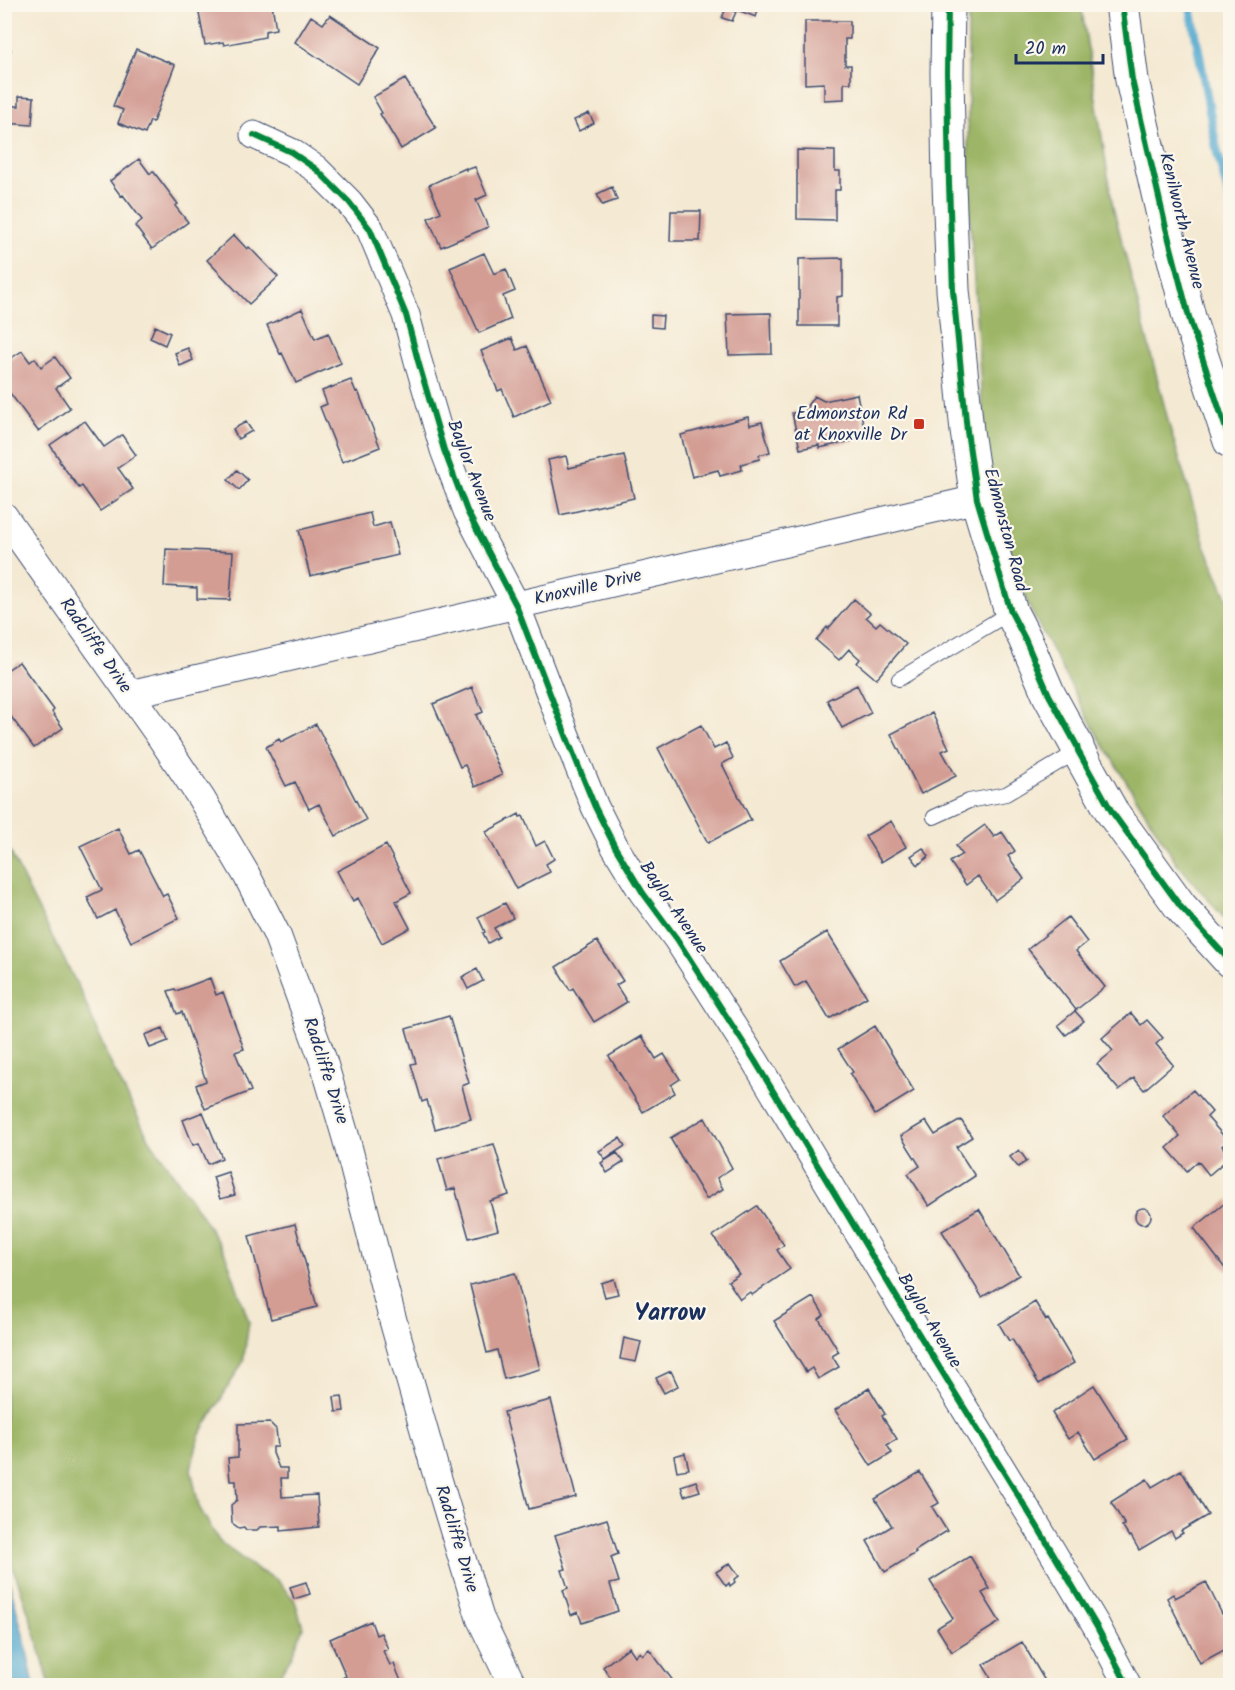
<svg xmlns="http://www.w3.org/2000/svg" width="1235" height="1690" viewBox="0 0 1235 1690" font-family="Kalam,sans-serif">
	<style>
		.forest { fill: #9db566; stroke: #5c7262; stroke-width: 1.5 }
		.water { fill: #52a9cf; stroke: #366c96; stroke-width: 1.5 }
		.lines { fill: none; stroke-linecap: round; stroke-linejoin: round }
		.stream { stroke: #52a9cf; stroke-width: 9 }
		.building { fill: #d39d94 }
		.lane-casing { stroke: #3c4b6f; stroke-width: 16 }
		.street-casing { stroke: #3c4b6f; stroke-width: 29 }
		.secondary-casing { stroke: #3c4b6f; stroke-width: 35 }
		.primary-casing { stroke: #3c4b6f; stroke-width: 35 }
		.lane { stroke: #fff; stroke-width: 14 }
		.street { stroke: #fff; stroke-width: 27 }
		.secondary { stroke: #fff; stroke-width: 33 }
		.primary { stroke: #fff; stroke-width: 33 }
		.cycleway-casing { stroke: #fbf7ec; stroke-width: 10 }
		.cycleway { stroke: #00873e; stroke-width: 6 }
		.poi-dot { fill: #c8321e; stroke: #fbf7ec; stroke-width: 2 }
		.labels { text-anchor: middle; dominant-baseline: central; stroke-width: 4.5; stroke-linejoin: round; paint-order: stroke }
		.street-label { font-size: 18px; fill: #1b2f5e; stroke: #fbf7ec }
		.poi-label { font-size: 18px; fill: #1b2f5e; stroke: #fbf7ec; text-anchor: end }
		.district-label { font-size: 24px; font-weight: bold; fill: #1b2f5e; stroke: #fbf7ec }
	</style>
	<rect width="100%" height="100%" fill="#fbf7ec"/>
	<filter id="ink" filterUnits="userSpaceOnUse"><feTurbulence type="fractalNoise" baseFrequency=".0167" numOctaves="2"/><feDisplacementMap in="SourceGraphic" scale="12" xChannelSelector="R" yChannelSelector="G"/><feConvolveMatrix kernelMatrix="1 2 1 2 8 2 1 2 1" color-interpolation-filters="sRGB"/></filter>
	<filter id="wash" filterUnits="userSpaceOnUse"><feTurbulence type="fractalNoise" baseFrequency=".008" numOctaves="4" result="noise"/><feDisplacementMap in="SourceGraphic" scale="24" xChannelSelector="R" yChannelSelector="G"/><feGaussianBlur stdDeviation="1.35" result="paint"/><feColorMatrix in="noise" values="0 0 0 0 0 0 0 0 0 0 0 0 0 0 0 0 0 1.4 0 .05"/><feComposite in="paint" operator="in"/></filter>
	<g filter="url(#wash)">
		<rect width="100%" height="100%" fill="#f4e9d2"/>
		<path class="forest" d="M968,5H1081L1113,207L1170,428L1205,545L1230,605V925L1176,862L1095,731L1030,609L998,517L984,436L968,189Z
			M4,839L32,897L81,992L108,1058L148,1137L196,1207L226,1255L249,1322L243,1362L199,1436L191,1469L199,1507L219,1541L256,1569L277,1580L295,1601L303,1627L292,1656L273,1685H49C38,1638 22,1591 5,1546Z"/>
		<path class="water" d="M5,1566L25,1642L34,1685H5Z"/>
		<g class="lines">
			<path class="stream" d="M1190,4L1217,151L1230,199"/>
		</g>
		<g id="blocks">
			<path class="building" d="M221,4H272L276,29L265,31V37L224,45L223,42L205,45L198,8Z
				M721,4H760L756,17Z
				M726,8L736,12L732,21L722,18Z
				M330,15L380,48L357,84L295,42L311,16L323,24Z
				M805,21H850V39H845V65H851V83H844V99L824,100V83L805,84Z
				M4,34L11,50L4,53Z
				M136,49L175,65L153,122L150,121L145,134L118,123L123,110L113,106Z
				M405,79L436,128L401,149L380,114L382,113L373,97Z
				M19,96L34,97L32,125L4,123L6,106H19Z
				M589,113L594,123L579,131L574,120Z
				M797,150L835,151V171H840V190H835V220L797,219Z
				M139,159L150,174L153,171L178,204L175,206L188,222L152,249L135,226L142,220L123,195L121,196L110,181Z
				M475,167L487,195L476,200L488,227L441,247L428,218L441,212L429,185L466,168V170Z
				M612,187L617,200L602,205L597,194Z
				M671,211H701L700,241H670Z
				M234,235L247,249L249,247L278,277L249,304L207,260Z
				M484,253L494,274L506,269L515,291L503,296L511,319L479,333L450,268Z
				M843,258V296L837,297V326H799V259Z
				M302,309L315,339L328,333L341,363L296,383L282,353L280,354L267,325Z
				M771,313L772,354L729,355L727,314Z
				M651,315L663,316L662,328L651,327Z
				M155,326L170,333L165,345L150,338Z
				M512,338L517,350L527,346L551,400L514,417L502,389L498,391L481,351Z
				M188,348L193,360L180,366L175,353Z
				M22,351L30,362L35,358L41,367L55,357L70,378L56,388L70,408L38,431L4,385V363Z
				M351,380L356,392L358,391L380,447L342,462L320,407L327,404L322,391Z
				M857,394L866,438L819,448V445L800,449L792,413L808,410L807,406L814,396L824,401Z
				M748,417L750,425L762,422L770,452L759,455L760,459L741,464L742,470L720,476L718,470L692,477L681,435Z
				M85,421L104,447L122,435L136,455L118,468L133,489L100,511L82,486L79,488L59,461L60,460L50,445Z
				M246,422L252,431L238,439L233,429Z
				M624,455L634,498L560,515L548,460L566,456L569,468Z
				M237,470L248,480L239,490L228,480Z
				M370,513L373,527L390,522L398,555L310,576L299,530Z
				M166,549L233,552L230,600L197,599V588L164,586Z
				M854,599L870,613L866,617L876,626L880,622L906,644L876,679L857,663L860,659L849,649L839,660L816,640L827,627L828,629Z
				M19,662L54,710L52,712L63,728L34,748L4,707V672Z
				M857,685L871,713L842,728L827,700Z
				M472,687L483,712L476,715L502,775L475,787L465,765L460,767L433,704Z
				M932,713L949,748L942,751L956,776L921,794L891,734Z
				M316,724L366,820L336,836L319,804L309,809L295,782L286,786L266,747L279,739L281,742Z
				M701,725L714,749L726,743L733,758L722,764L751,820L708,843L658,748Z
				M519,814L520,817L523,816L536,846L545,841L554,859L546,864L550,872L516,889L486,832Z
				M891,821L906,847L881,862L865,836Z
				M985,825L994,837L1002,832L1015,851L1008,856L1024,879L995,900L978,876L966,885L950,862L962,854L956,846Z
				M118,828L131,854L139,850L163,896L167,894L179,918L131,942L115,910L98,919L87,897L102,890L80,846Z
				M386,845L411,893L396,901L410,928L382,943L358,898L353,901L337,871Z
				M923,848L929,856L918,865L911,856Z
				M505,903L513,918L494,928L499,937L488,943L483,933L485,932L478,917Z
				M1068,917L1087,942L1076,951L1105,987L1076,1010L1028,949Z
				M827,932L867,997L829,1019L806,981L795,987L780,961Z
				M597,941L623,981L616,985L627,1002L594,1022L573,988L570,990L556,967Z
				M477,969L483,981L468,989L462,977Z
				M210,978L216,995L223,992L244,1049L235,1052L251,1091L205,1109L196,1085L206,1081L182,1012L177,1014L168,991L175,989L176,991Z
				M1075,1011L1084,1021L1066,1035L1058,1025Z
				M1131,1013L1141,1025L1147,1020L1163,1038L1156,1044L1173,1065L1144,1090L1134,1078L1119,1090L1097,1064L1113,1051L1102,1038Z
				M449,1016L469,1083L462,1086L471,1119L435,1129L427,1100L422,1102L411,1064L416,1063L406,1029Z
				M875,1026L914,1091L875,1115L850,1074L853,1072L838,1049Z
				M163,1028L168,1041L150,1048L145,1035Z
				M642,1036L656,1059L664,1054L680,1079L671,1085L675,1093L643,1112L609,1056Z
				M1193,1090L1212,1112L1207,1117L1228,1141L1222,1146L1230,1157L1209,1175L1198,1161L1187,1171L1167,1148L1180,1136L1163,1116Z
				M203,1112L222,1158L208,1164L199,1143L193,1145L183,1120Z
				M705,1118L732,1168L717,1178L723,1189L706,1199L670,1138Z
				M961,1120L972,1137L956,1147L975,1176L929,1206L908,1174L920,1166L901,1136L926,1121L935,1135Z
				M620,1138L625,1146L605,1159L599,1151Z
				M494,1144L509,1195L490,1201L498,1230L469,1238L455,1188L447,1191L438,1159Z
				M1019,1150L1027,1161L1018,1167L1010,1157Z
				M617,1153L624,1162L607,1173L601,1163Z
				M228,1172L235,1195L220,1199L213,1177Z
				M1230,1199V1269L1227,1271L1194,1228Z
				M757,1206L784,1245L777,1250L790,1269L752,1295L750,1292L740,1299L728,1281L739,1274L713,1236Z
				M1135 1216a8 8 0 1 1 16 0a8 8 0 1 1-16 0Z
				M979,1209L1019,1275L982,1297L942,1231Z
				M295,1224L317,1307L271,1319L249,1236Z
				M515,1273L540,1369L504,1379L497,1350L487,1353L470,1285Z
				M614,1279L618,1294L605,1297L601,1283Z
				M813,1297L824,1315L819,1319L839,1352L832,1356L839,1367L818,1379L812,1368L806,1372L774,1321Z
				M1035,1302L1046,1320L1048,1319L1074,1363L1039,1384L1012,1339L1009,1341L999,1324Z
				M624,1338L641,1342L636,1362L620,1359Z
				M671,1371L678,1386L664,1393L656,1378Z
				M1094,1385L1128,1439L1095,1459L1078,1432L1068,1439L1052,1413Z
				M869,1388L885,1414L882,1416L897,1439L887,1445L892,1453L871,1466L835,1410Z
				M342,1396L344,1411L336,1412L334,1397Z
				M551,1400L576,1497L529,1509L504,1412Z
				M270,1423L276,1429L278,1447H273V1453L279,1468H287V1478H281L282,1497L317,1495L319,1527L281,1531V1526L260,1527L257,1530H246L244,1527L239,1528L232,1523L231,1505L237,1500L236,1481H230L228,1458L238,1457V1424Z
				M685,1453L689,1469L677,1471L674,1456Z
				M1181,1470L1208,1515L1181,1531L1183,1533L1175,1538L1171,1531L1139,1550L1131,1536L1129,1537L1122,1526L1125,1525L1111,1502L1147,1479L1152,1487Z
				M920,1472L939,1503L932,1507L947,1531L915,1551L916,1553L885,1572L867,1541L892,1526L875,1499Z
				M696,1481L700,1491L684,1496L681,1486Z
				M607,1519L618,1554L611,1557L619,1582L610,1584L618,1611L582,1623L578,1612L571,1615L563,1590L568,1588L562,1570L566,1569L555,1535Z
				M970,1556L990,1589L982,1593L1000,1622L952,1652L937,1628L953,1618L930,1581Z
				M730,1563L739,1576L734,1580L735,1582L730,1586L729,1583L726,1586L716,1572Z
				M306,1582L310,1594L294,1599L290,1587Z
				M1206,1582L1222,1614L1230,1609V1647L1200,1663L1167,1598L1173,1594L1175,1598Z
				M371,1621L376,1635L381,1633L388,1649L383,1651L390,1665L394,1664L403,1686H345L342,1678L346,1676L330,1639Z
				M1022,1642L1048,1686H996L983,1665Z
				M629,1647L635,1656L640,1652L642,1655L649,1649L677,1686H617L603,1667Z"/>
		</g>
	</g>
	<g filter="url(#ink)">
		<use href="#blocks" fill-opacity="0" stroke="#3c4b6f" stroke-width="1.5"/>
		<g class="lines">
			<g class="lane-casing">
				<path id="lane" d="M899,679L1011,612
					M934,817L969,801L1006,794L1078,751"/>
			</g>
			<g class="street-casing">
				<path id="street" d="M254,135L291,152L316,169L349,202L370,229L406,315L418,361L444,450L467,511L516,605L567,738L595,807L615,847L643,893L677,939L755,1061L917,1331L1037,1526L1097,1627L1128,1686
					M4,516L161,738L201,798L246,874L277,935L323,1060L346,1138L392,1317L435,1469L480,1618L513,1686
					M130,694L977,499"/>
			</g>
			<g class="secondary-casing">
				<path id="secondary" d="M948,4L947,73L949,184L953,290L967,431L977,499L1011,612L1025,639L1049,695L1077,746L1078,751L1112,812L1180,906L1230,961"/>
			</g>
			<g class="primary-casing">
				<path id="primary" d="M1122,4L1132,80L1166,228L1190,321L1230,441"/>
			</g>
			<use href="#lane" class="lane"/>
			<use href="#street" class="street"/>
			<use href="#secondary" class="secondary"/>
			<use href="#primary" class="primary"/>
			<g class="cycleway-casing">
				<path id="cycleway" d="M948,4L947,73L949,184L953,290L967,431L977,499L1011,612L1025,639L1049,695L1077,746L1078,751L1112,812L1180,906L1230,961
					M1122,4L1132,80L1166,228L1190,321L1230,441
					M254,135L291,152L316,169L349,202L370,229L406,315L418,361L444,450L467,511L516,605L567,738L595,807L615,847L643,893L677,939L755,1061L917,1331L1037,1526L1097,1627L1128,1686"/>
			</g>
			<use href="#cycleway" class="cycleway"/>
		</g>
	</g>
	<rect class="poi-dot" x="913" y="418" width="12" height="12" rx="3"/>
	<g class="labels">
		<g class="street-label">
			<text transform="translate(1181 221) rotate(76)">Kenilworth Avenue</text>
			<text transform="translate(471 471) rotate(69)">Baylor Avenue</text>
			<text transform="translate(1005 530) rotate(75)">Edmonston Road</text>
			<text transform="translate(588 588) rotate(-13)">Knoxville Drive</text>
			<text transform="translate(95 646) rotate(55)">Radcliffe Drive</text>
			<text transform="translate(673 908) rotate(56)">Baylor Avenue</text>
			<text transform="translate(325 1071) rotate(72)">Radcliffe Drive</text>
			<text transform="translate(929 1321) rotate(59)">Baylor Avenue</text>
			<text transform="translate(456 1539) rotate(73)">Radcliffe Drive</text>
		</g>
		<g class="poi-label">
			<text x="907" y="414">Edmonston Rd<tspan x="907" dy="21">at Knoxville Dr</tspan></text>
		</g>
		<g class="district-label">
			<text x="670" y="1313">Yarrow</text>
		</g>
	</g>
	<rect width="1235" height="1690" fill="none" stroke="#fbf7ec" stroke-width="24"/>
	<path d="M1016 54v9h87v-9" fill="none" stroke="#1b2f5e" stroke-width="3"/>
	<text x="1025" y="54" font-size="18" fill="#1b2f5e" stroke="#fbf7ec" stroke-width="4.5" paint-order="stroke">20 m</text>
</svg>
